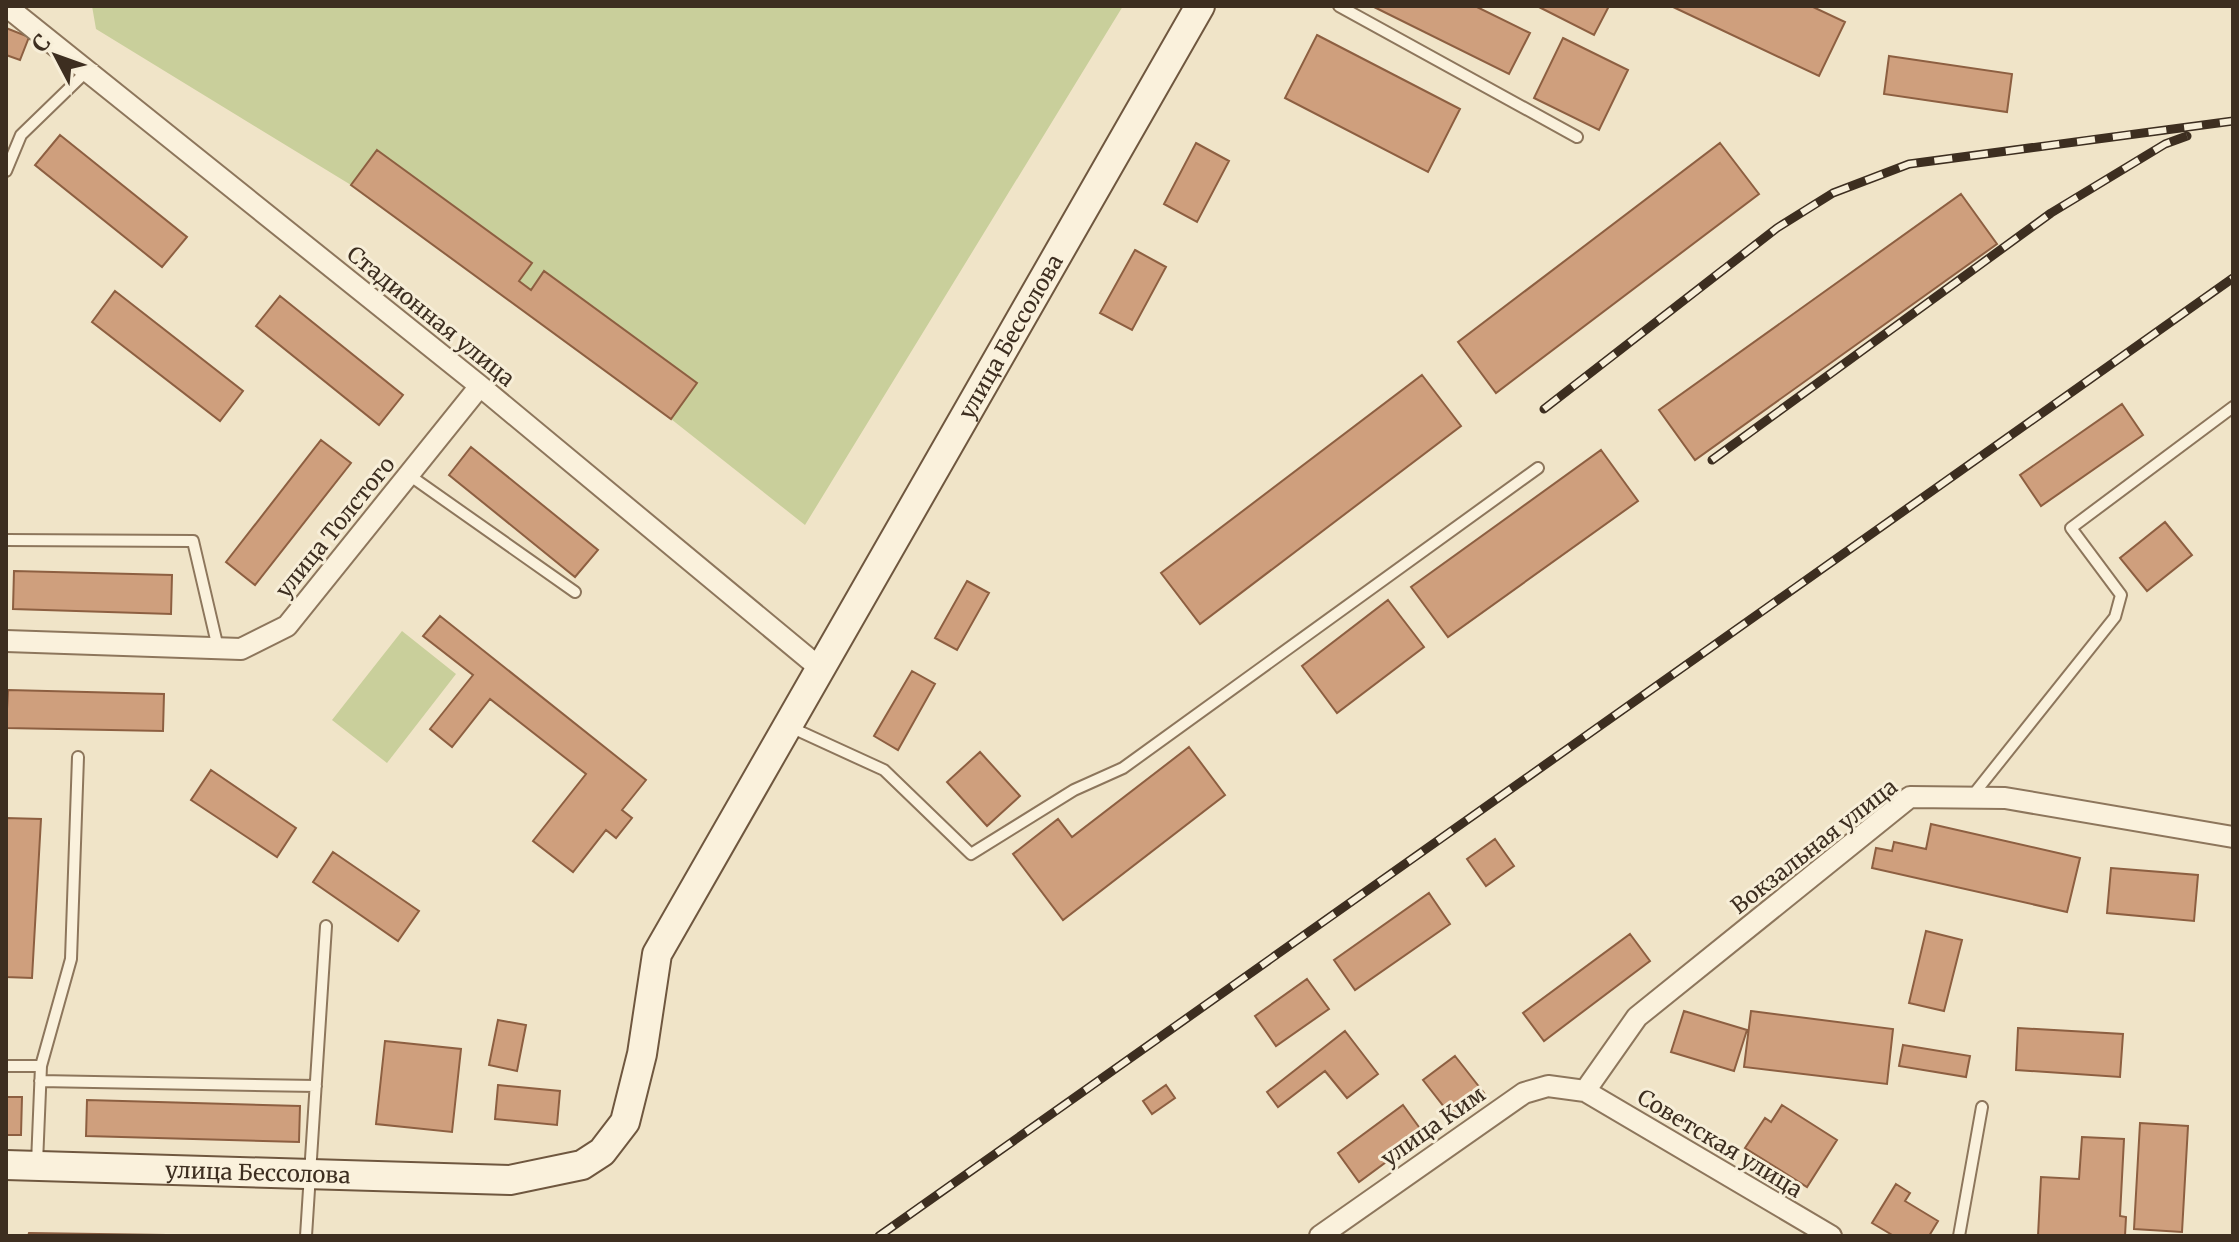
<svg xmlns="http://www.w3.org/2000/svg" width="2239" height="1242" viewBox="0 0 2239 1242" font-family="Merriweather,serif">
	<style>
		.green { fill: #c9cf9b }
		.building { fill: #cf9f7d; stroke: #8d5f41; stroke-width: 2 }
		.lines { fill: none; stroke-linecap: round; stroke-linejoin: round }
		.service-casing { stroke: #8d765c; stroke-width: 14 }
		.minor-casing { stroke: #8d765c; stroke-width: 24 }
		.secondary-casing { stroke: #6f573f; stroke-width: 32 }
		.service { stroke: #faf1dc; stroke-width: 10 }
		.minor { stroke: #faf1dc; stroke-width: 20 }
		.secondary { stroke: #faf1dc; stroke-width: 28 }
		.rail-casing { stroke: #3d2e20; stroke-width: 9 }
		.rail { stroke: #f7eed8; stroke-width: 6; stroke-dasharray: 18; stroke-linecap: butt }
		.labels { text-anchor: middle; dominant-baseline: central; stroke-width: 6; stroke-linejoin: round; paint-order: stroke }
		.street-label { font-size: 22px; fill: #3d2e20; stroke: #f7eed8 }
	</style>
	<rect width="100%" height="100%" fill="#f0e4c8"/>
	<path class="green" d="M92,6H1123L805,525L671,419L351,185L96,29Z
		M402,631L456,674L387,763L332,720Z"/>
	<path class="building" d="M1372,6H1475L1530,33L1509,74Z
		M1537,6H1609L1594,35Z
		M1671,6H1811L1845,22L1819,76Z
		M6,28L29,37L20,60L6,55Z
		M1317,35L1460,109L1428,172L1285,98Z
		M1563,38L1628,70L1599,130L1534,98Z
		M1889,56L2012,74L2007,112L1884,94Z
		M60,135L187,237L162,267L35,165Z
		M1196,143L1229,161L1197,222L1164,204Z
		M1720,143L1759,194L1496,393L1458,342Z
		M377,150L532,263L519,281L531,290L544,271L697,383L671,419L351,185Z
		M1961,194L1997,244L1695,460L1659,410Z
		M1135,250L1166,267L1132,330L1100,313Z
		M115,291L243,391L220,421L92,322Z
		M280,296L403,395L379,425L256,326Z
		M1422,375L1461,426L1200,624L1161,573Z
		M2122,404L2143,435L2041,506L2020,475Z
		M321,440L351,463L255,585L226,562Z
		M471,447L598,550L575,577L449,475Z
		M1601,450L1638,501L1448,637L1411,587Z
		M2165,522L2192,555L2147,591L2120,558Z
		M14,571L172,575L171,614L13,609Z
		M967,581L989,593L957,650L935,638Z
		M1388,600L1424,647L1337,713L1302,666Z
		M440,616L646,780L622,810L632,818L616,838L606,830L573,872L533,841L586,774L490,699L452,747L430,729L473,675L423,636Z
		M912,671L935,684L898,750L874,736Z
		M8,690L164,694L163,731L6,728Z
		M1189,747L1225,795L1063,920L1013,854L1058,819L1072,837Z
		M980,752L1020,796L987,826L947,782Z
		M211,770L296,828L277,857L191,800Z
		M6,818L41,819L32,978L6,977Z
		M1931,824L2080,858L2067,912L1872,868L1876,848L1892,851L1894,842L1926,849Z
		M1495,839L1514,866L1486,886L1467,859Z
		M333,852L419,911L398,941L313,882Z
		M2111,868L2198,875L2194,921L2107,913Z
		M1429,893L1450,924L1355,990L1334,960Z
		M1926,931L1962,940L1944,1011L1909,1003Z
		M1630,934L1650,961L1544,1041L1523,1013Z
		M1307,979L1329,1009L1276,1046L1255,1016Z
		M1684,1011L1747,1030L1734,1071L1671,1052Z
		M1751,1011L1893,1029L1887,1084L1744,1067Z
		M498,1020L526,1025L517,1071L489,1065Z
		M2018,1028L2123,1034L2120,1077L2016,1070Z
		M1345,1031L1378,1074L1347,1098L1325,1071L1278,1107L1267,1092Z
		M385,1041L461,1049L452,1132L376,1124Z
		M1903,1045L1970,1056L1966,1077L1899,1066Z
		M1455,1056L1484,1093L1452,1117L1423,1080Z
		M498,1085L560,1091L557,1125L495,1119Z
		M1166,1085L1175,1098L1152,1114L1143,1101Z
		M6,1097H22L21,1135H6Z
		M87,1100L300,1106L299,1142L86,1136Z
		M1403,1105L1424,1134L1359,1182L1338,1153Z
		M1782,1105L1837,1140L1807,1187L1745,1148L1765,1118L1771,1122Z
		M2140,1123L2188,1126L2182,1232L2134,1229Z
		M2082,1137L2124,1139L2120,1216L2126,1217L2125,1236H2038L2041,1177L2079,1179Z
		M1896,1184L1910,1193L1905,1201L1938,1221L1929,1236H1894L1872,1223Z
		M29,1233L236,1236H28Z"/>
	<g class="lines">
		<g class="service-casing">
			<path id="service" d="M1339,6L1577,137
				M6,171L21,135L88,70
				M409,475L575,592
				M6,540L193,541L218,648
				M788,726L884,770L971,854L1074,790L1123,768L1538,468
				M1973,795L2115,617L2121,595L2071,528L2233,407
				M6,1066H41
				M40,1081L316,1086
				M37,1163L41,1066L71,959L78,757
				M306,1236L326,926
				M1959,1236L1982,1107"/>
		</g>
		<g class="minor-casing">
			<path id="minor" d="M6,6L480,386L821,669
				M6,641L241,649L287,626L480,386
				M1585,1091L1637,1017L1910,797L2005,798L2233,837
				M1320,1236L1524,1093L1548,1086L1585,1091L1831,1236"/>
		</g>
		<g class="secondary-casing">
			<g id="secondary">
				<path id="s1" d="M6,1165L510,1180L582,1165L602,1152L625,1122L642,1054L657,954L1200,6"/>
			</g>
		</g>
		<use href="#service" class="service"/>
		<use href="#minor" class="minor"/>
		<use href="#secondary" class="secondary"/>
		<g class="rail-casing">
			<path id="rail" d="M1544,409L1777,228L1833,193L1909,164L2233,121
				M1712,460L2051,213L2165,144L2187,136
				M879,1236L2233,278"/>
		</g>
		<use href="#rail" class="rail"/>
	</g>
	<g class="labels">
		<g class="street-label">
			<text transform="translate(431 316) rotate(39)">Стадионная улица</text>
			<text stroke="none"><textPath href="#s1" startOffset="1522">улица Бессолова</textPath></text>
			<text transform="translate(335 527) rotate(-51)">улица Толстого</text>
			<text transform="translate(1814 846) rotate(-38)">Вокзальная улица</text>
			<text transform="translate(1433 1126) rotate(-35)">улица Ким</text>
			<text transform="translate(1720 1143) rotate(31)">Советская улица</text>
			<text stroke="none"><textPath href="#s1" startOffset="252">улица Бессолова</textPath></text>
		</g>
	</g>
	<rect width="2239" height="1242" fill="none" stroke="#3d2e20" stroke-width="16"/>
	<g transform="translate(56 56) rotate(311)" stroke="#f7eed8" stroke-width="6" paint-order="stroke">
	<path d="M0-6L14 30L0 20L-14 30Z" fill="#3d2e20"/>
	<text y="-12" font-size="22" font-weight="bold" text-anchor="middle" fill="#3d2e20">С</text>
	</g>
</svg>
